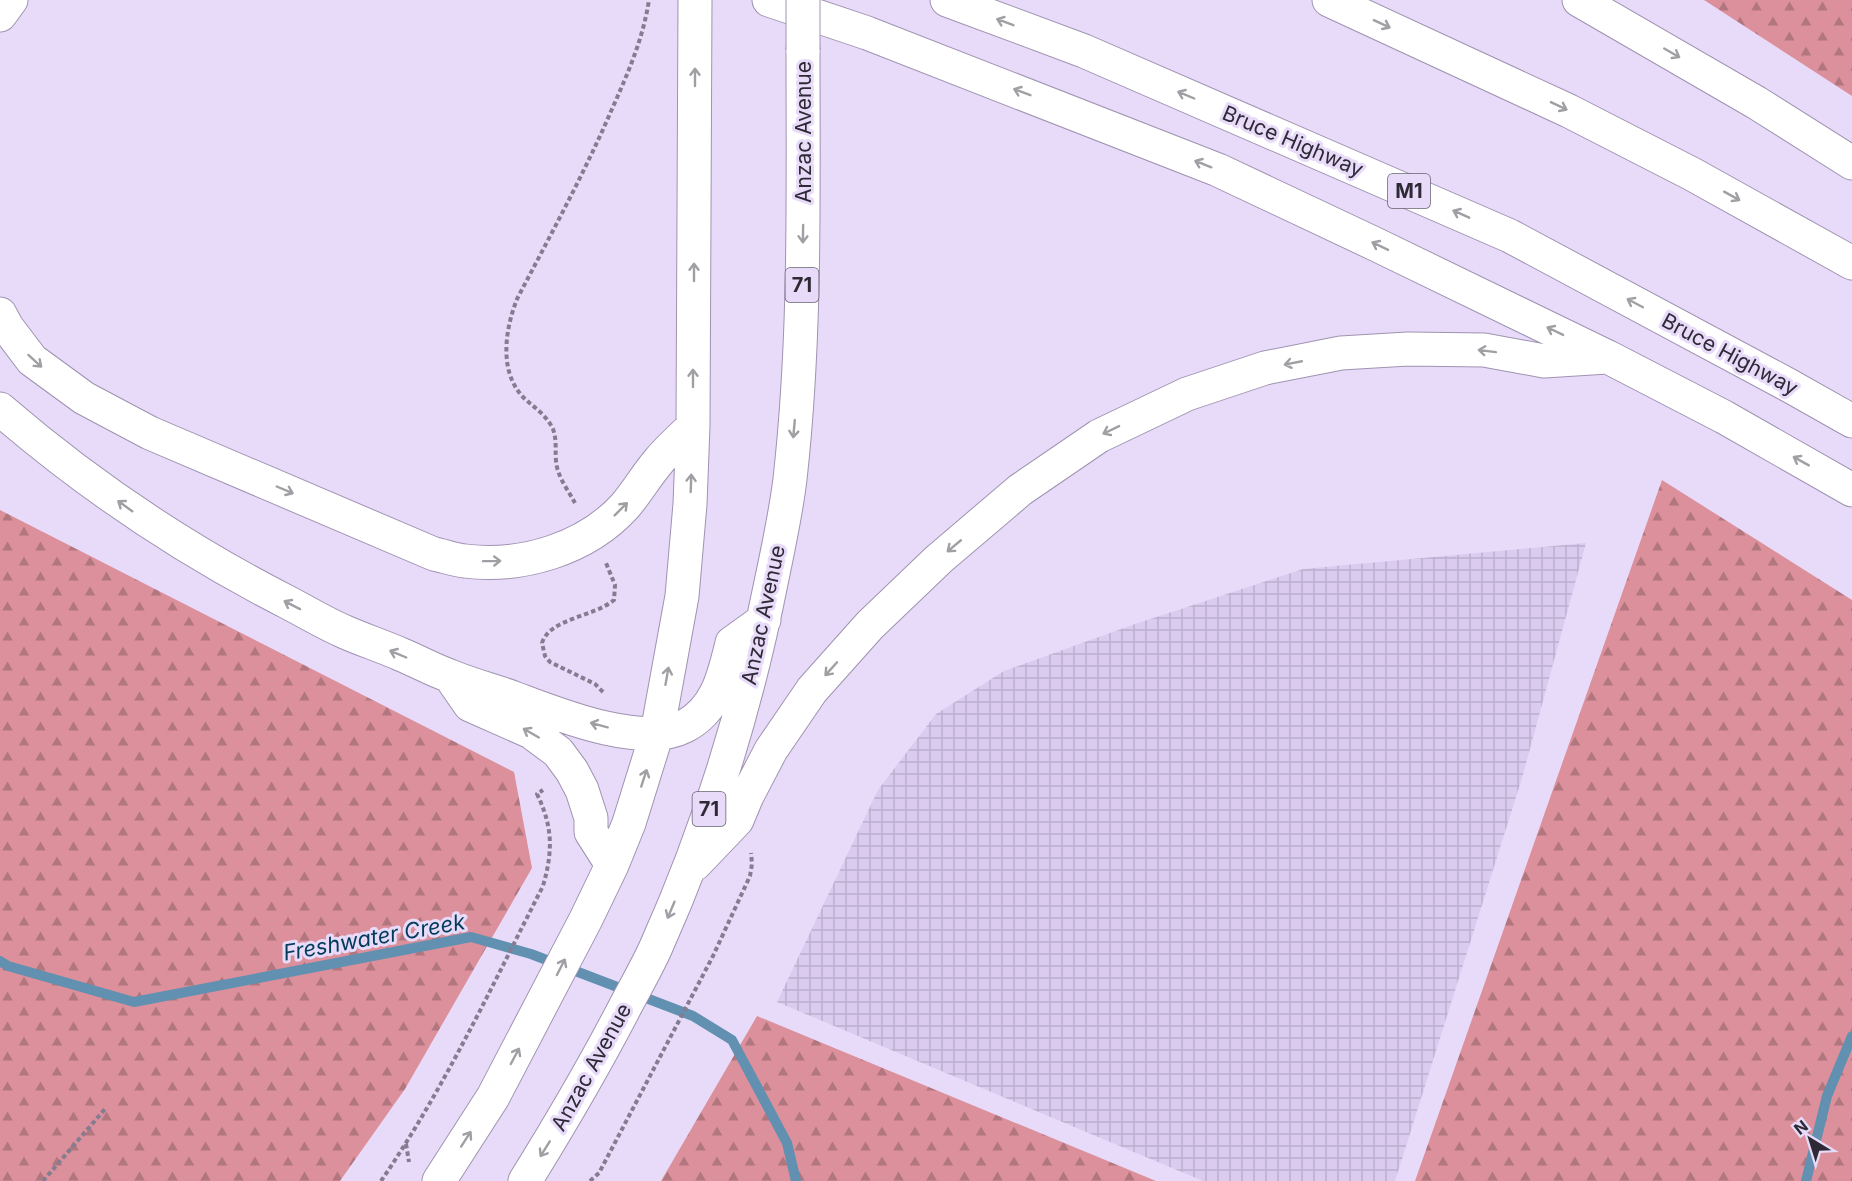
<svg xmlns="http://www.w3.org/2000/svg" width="1852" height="1181" viewBox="0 0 1852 1181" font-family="Inter,sans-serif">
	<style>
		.industrial { fill: url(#industrial-grid) }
		.forest { fill: url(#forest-firs) }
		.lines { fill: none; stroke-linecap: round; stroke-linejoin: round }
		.stream { stroke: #6190b1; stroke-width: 10 }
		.highway-casing { stroke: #9f93b0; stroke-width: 35 }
		.path { stroke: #847c90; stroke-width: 4; stroke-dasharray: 4.5 3; stroke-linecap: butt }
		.highway { stroke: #fff; stroke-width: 33 }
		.highway-bridge-casing { stroke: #9f93b0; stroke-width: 35; stroke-linecap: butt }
		.highway-bridge { stroke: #fff; stroke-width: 33 }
		.oneway { stroke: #a19fa4 }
		.labels { text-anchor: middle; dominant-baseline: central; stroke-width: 6; stroke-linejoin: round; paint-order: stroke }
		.shield { fill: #e8dbfa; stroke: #665f70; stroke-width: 1.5 }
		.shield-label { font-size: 20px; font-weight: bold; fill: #2e2a35 }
		.street-label { font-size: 21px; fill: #2e2a35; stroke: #e8dbfa }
		.water-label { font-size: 22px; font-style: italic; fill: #003b58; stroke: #e8dbfa }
	</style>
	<defs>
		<pattern id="industrial-grid" width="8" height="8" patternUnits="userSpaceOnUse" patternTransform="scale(1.5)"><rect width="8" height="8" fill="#dacbef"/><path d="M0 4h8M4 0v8" fill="none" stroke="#bbaece"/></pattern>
		<pattern id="forest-firs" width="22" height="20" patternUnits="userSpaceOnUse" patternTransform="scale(1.5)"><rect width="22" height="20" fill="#db909b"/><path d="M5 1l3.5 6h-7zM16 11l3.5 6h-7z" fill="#b2767f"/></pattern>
	</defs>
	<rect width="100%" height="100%" fill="#e8dbfa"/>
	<path class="industrial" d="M1586,543L1522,778L1395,1181H1203L777,1002L878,790L936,714L1004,671L1135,624L1303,569Z"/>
	<path class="forest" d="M1704,0H1852V96Z
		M1662,480L1852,600V1181H1415Z
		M0,510L514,772L532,868L405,1089L340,1181H0Z
		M757,1016L1156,1181H661Z"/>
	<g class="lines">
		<path class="stream" d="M0,961L8,966L134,1002L471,937L531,954L693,1016L732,1040L787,1143L796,1181
			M1806,1181L1827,1096L1852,1036"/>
		<g class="highway-casing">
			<path id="highway" d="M769,0L867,33L1218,170L1375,244L1608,357L1724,417L1852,490
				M947,0L1084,51L1510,236L1790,386L1852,421
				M1329,0L1569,111L1692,174L1852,263
				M1579,0L1757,103L1852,163
				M0,15L11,0
				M0,314L7,327L32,360L84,398L150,433L434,554C444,556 455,560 465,561C522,568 586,549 625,506C637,492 646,476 658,462C668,449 682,438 693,426
				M0,409C88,485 185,550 289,603C308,613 326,624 345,632C363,640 382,646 400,654C417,661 433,670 450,676C471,685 493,690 514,698C557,714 642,749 685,726C717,709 724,676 732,643L764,620
				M454,682L470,705L531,732L558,752L572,771L582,790L591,818V832L612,865
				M695,864L737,820L747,796L771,750L812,690L870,625L939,559L1020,490L1099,436L1187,394L1265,368L1341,353L1408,349L1484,350L1544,361L1607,357
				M439,1181L493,1097L586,919L612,865L629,823L657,733L682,596L690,504L693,426L695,0
				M525,1181C561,1123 595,1065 626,1005C636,986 647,967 656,947C709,829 747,705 772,578C779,545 786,512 790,479C806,336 803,193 803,50"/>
		</g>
		<path class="path" d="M575,503C568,490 557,476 556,461C555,450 557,440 553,429C547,416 535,408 525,399C498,373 505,330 517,299C550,236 584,174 612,109C628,73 643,39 649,0
			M603,692L595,684L550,662L545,656L542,643C550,618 594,617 614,600L615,585L606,563
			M406,1144L409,1162
			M43,1181L105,1109
			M381,1181C444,1089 492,986 543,886C553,851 553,827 537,794L543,790
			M590,1181L599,1173L713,956L750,876L752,864L751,853"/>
		<use href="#highway" class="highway"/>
		<g class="highway-bridge-casing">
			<path id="highway-bridge" d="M803,0V50"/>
		</g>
		<use href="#highway-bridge" class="highway-bridge"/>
	</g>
	<defs><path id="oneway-shaft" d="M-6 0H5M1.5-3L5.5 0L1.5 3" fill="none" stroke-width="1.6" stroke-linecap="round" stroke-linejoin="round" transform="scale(1.5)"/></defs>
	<g class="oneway">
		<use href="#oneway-shaft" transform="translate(1005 22) rotate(-159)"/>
		<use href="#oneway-shaft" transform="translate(1382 24) rotate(25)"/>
		<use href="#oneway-shaft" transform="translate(1672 53) rotate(30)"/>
		<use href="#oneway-shaft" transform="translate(695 77) rotate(-90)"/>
		<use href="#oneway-shaft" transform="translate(1022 92) rotate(-159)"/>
		<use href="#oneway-shaft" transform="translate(1186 95) rotate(-157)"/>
		<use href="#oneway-shaft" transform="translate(1559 106) rotate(25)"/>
		<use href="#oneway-shaft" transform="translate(1203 164) rotate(-158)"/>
		<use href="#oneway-shaft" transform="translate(1732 196) rotate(29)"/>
		<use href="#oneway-shaft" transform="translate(1461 214) rotate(-156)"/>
		<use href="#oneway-shaft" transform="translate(803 234) rotate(91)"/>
		<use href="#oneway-shaft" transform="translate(1380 246) rotate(-154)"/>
		<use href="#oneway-shaft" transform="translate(694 272) rotate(-90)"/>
		<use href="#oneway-shaft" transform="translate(1635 303) rotate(-152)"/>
		<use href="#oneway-shaft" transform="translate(1555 331) rotate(-154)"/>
		<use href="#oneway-shaft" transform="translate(1487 351) rotate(-173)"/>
		<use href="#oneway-shaft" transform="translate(35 361) rotate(42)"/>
		<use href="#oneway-shaft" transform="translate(1293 363) rotate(169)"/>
		<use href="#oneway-shaft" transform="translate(693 378) rotate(-90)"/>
		<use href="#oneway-shaft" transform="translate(794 429) rotate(95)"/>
		<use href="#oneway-shaft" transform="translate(1111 430) rotate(154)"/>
		<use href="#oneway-shaft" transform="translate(1801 461) rotate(-151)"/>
		<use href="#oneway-shaft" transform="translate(691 483) rotate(-88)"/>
		<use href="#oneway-shaft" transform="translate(285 490) rotate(23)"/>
		<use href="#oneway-shaft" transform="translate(125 506) rotate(-144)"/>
		<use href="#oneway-shaft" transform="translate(621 509) rotate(-45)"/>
		<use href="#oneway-shaft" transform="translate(954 546) rotate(140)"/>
		<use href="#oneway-shaft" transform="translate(492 561) rotate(-1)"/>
		<use href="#oneway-shaft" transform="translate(292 605) rotate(-153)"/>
		<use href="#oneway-shaft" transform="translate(398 654) rotate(-157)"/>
		<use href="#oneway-shaft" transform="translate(831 669) rotate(132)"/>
		<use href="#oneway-shaft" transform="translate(667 676) rotate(-80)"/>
		<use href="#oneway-shaft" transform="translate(599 725) rotate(-165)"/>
		<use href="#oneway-shaft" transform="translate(531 733) rotate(-150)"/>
		<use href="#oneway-shaft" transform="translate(644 778) rotate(-72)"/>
		<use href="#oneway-shaft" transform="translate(671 910) rotate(113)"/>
		<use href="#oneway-shaft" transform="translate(561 967) rotate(-63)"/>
		<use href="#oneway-shaft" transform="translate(515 1056) rotate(-62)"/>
		<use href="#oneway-shaft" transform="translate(466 1139) rotate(-57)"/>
		<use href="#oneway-shaft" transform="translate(545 1149) rotate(122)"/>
	</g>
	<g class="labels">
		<g class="shield">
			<rect x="1388" y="174" width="42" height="34" rx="4.5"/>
			<rect x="785.5" y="268" width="33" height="34" rx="4.5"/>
			<rect x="692.5" y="792" width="33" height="34" rx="4.5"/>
		</g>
		<g class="shield-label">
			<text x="1409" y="191">M1</text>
			<text x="802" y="285">71</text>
			<text x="709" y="809">71</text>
		</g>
		<g class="street-label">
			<text transform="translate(803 132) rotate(-90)">Anzac Avenue</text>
			<text transform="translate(1293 141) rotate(23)">Bruce Highway</text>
			<text transform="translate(1730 354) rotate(28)">Bruce Highway</text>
			<text transform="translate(763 615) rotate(-78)">Anzac Avenue</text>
			<text transform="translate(591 1067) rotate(-61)">Anzac Avenue</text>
		</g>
		<g class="water-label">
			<text transform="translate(374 937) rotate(-10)">Freshwater Creek</text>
		</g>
	</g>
	<g transform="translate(1810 1139) rotate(322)" stroke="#e8dbfa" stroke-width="4.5" paint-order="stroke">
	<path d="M0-4.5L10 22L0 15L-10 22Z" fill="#2e2a35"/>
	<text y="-9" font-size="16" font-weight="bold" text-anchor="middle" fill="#2e2a35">N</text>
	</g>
</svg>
